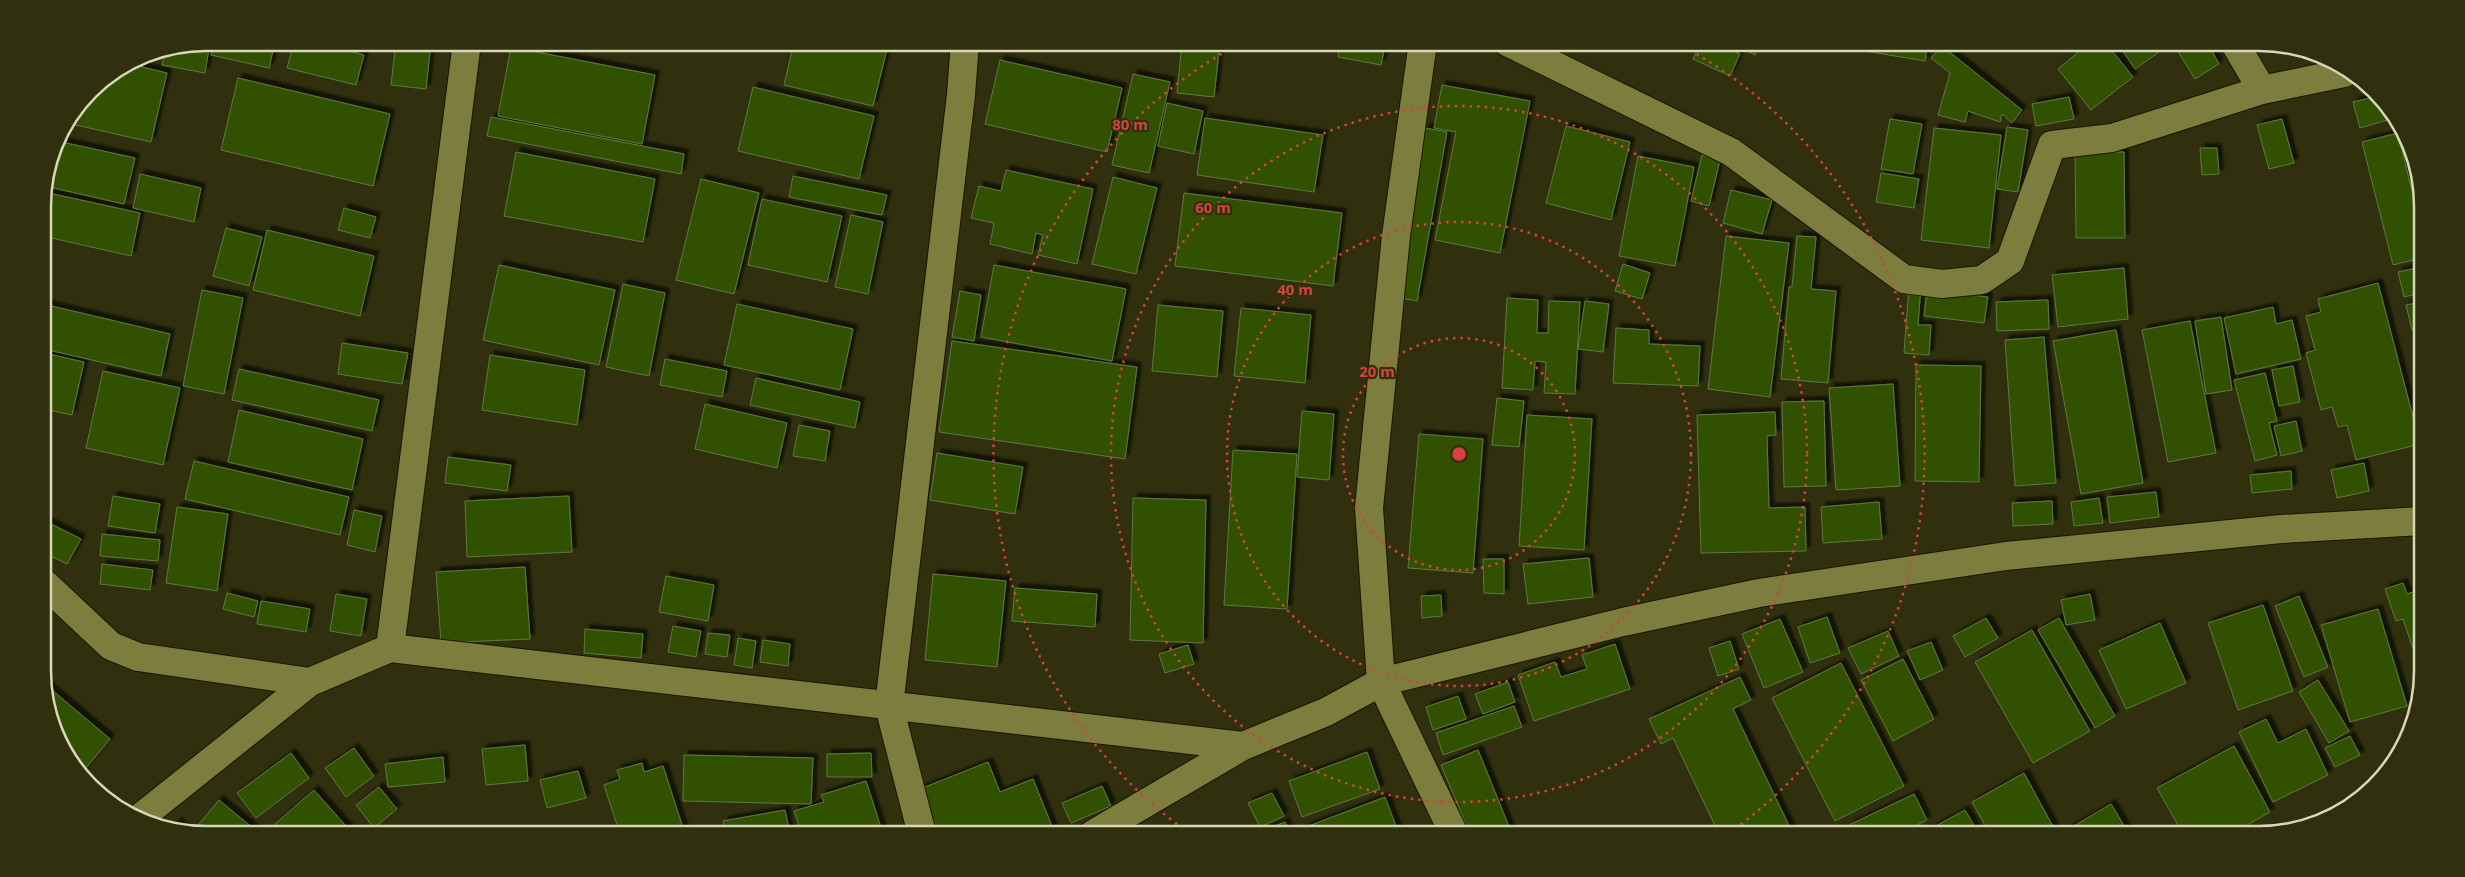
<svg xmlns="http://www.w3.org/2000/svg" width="2465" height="877" viewBox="0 0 2465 877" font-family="'Noto Sans',sans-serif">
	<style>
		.building { fill: #335101; stroke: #5e7941; filter: url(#shadow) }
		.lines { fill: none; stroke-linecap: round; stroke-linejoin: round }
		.minor-casing { stroke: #171704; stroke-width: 30 }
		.minor { stroke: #7d7e3e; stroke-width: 28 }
		.ring { fill: none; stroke: #d6423d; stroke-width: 2.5; stroke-dasharray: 2.5 5 }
		.rim { fill: none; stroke: #d6d8b7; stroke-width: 2.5 }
		.centre { fill: #d6423d; stroke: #30300e; stroke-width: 2.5 }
		.ring-label { font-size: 15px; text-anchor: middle; font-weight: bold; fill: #d6423d; stroke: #30300e; stroke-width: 4.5; stroke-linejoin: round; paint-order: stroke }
	</style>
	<defs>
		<filter id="shadow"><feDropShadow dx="4.5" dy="-4.5" stdDeviation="1" flood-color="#0009"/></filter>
	</defs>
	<rect width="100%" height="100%" fill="#30300e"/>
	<path class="building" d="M210,42L205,73L162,65L165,51Z
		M214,42H275L269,68L211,55Z
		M294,42H314L364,55L356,85L287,68Z
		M334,42H375L373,52Z
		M396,42H431L426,89L391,85Z
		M794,42H877L888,45L873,106L784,85Z
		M1182,42H1220L1214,97L1177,93Z
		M1341,42H1386L1381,65L1338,57Z
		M1701,42H1715L1740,54L1730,76L1693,59Z
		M1730,42H1761L1755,55Z
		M1854,42H1928L1925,61L1853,49Z
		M2025,42H2036L2032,47Z
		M2090,42H2105L2133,77L2091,110L2058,69Z
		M2117,42H2173L2135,69Z
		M2178,42H2207L2219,64L2195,79L2174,45Z
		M1942,46L2022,110L2012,123L2002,114L2000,122L1968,111L1965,122L1938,115L1950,73L1931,58Z
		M511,47L655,75L642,144L498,116Z
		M1000,60L1122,88L1107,152L985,124Z
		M129,64L167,73L151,142L67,123L98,83Z
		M1133,74L1170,82L1149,173L1112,165Z
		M238,78L390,114L373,186L221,150Z
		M1442,85L1530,101L1500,253L1435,240L1456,132L1434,128Z
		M753,87L874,116L859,179L738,151Z
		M2378,96L2388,108L2391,119L2360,128L2353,102Z
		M2069,97L2074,119L2036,126L2032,104Z
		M1167,103L1203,111L1194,154L1158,146Z
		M491,117L684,154L681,174L487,136Z
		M1205,118L1323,135L1314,192L1197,175Z
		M1890,119L1922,124L1913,174L1881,169Z
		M2282,119L2294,163L2269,169L2257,125Z
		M1566,126L1630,142L1611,220L1546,203Z
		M2007,127L2028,130L2018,192L1997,189Z
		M1425,128L1447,132L1417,301L1395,297Z
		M1934,128L2001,135L1989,248L1921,240Z
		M2398,133L2421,229V258L2393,265L2362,142Z
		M57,141L135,158L124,204L45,186Z
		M2200,148H2217L2219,174L2202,175Z
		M516,152L655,179L643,242L504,216Z
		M2075,152H2124L2125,238H2076Z
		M1702,155L1720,160L1709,206L1691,201Z
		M1638,156L1694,167L1675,266L1619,256Z
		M1006,170L1093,189L1077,264L1038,255L1043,235L1036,233L1032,254L990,244L994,223L971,218L979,186L1001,191Z
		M1881,173L1919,179L1914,208L1876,202Z
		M140,174L201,188L194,222L133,208Z
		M793,176L887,195L882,215L789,197Z
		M1113,177L1157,188L1136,274L1092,264Z
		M701,179L759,193L734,294L676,280Z
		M1731,190L1772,200L1762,234L1723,223Z
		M44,192L140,213L131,256L43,236Z
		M1184,193L1342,213L1333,286L1175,266Z
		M762,199L842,216L827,282L748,265Z
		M344,208L376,217L370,238L338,230Z
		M851,215L883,222L868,294L835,287Z
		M226,228L262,237L249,286L213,276Z
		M267,230L374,256L360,316L253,290Z
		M1726,236L1789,243L1770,397L1708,389Z
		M1797,236L1816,237L1811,289L1836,291L1828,383L1781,379L1789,287H1792Z
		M1623,264L1650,273L1642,299L1615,291Z
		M499,265L615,290L599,365L483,340Z
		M994,265L1126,289L1112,361L981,337Z
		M2421,267V293L2404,297L2398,272Z
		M2124,268L2128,319L2058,327L2052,275Z
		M2378,283L2420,444L2356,460L2347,425L2338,427L2332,407L2321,410L2306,353L2315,350L2306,316L2321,312L2318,299Z
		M623,284L665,293L649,376L606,367Z
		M1909,286H1921L1918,325H1931L1929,355L1904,353Z
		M202,290L243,298L224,394L183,386Z
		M1927,290L1988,297L1984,323L1924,316Z
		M960,291L981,295L974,341L952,337Z
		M1507,298L1538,300L1537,333H1548L1549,301L1580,302L1575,394L1544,393L1546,362L1535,361L1533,390L1502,388Z
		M2048,300L2049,329L1997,331L1996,302Z
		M1585,301L1609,304L1603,352L1578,349Z
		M2421,302V328L2412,330L2406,305Z
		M43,304L170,334L161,376L44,349Z
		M737,304L853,329L840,390L724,365Z
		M1158,305L1223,311L1217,377L1152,371Z
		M2273,307L2276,324L2292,320L2301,359L2236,374L2224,318Z
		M1241,308L1311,315L1305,383L1234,376Z
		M2221,317L2232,390L2206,394L2195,321Z
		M2190,321L2216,453L2168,462L2142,330Z
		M1616,328L1649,330V344L1700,346L1698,386L1613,383Z
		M2116,330L2143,483L2081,494L2053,341Z
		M2044,337L2056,483L2015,486L2005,340Z
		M952,341L1137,367L1125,459L939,432Z
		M342,343L408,353L402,384L338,374Z
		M44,353L84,362L72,415L44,409Z
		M490,355L585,370L577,425L482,410Z
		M665,359L727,371L722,397L660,385Z
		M1916,365L1981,366L1979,482L1915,481Z
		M2293,366L2300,402L2279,406L2272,370Z
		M239,369L379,400L372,431L232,400Z
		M103,371L180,388L163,465L86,448Z
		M2265,373L2277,421L2269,423L2277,455L2255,461L2234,380Z
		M756,378L860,402L855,428L750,405Z
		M1893,384L1900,486L1836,490L1829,388Z
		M1497,398L1524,401L1519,447L1492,445Z
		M1824,401L1826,486L1784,487L1782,402Z
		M705,404L787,423L777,468L695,449Z
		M239,410L363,439L352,490L228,462Z
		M1302,411L1334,414L1329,480L1297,477Z
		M1775,412L1776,435L1767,436L1769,508L1805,507L1806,551L1701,553L1697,415Z
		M1527,415L1592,419L1584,550L1519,546Z
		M2296,421L2302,451L2281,456L2274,426Z
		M799,425L830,431L825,461L793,456Z
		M1419,434L1483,439L1473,573L1408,568Z
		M1233,450L1297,454L1287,609L1224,605Z
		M937,453L1023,467L1015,514L930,500Z
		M448,457L511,465L507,491L445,483Z
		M194,461L349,497L340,535L185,499Z
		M2364,463L2369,491L2337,498L2331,470Z
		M2291,471L2292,489L2252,493L2250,475Z
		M2156,492L2159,517L2110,523L2107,497Z
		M113,496L160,504L155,533L108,526Z
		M569,496L572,552L467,557L465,501Z
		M1133,498L1206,500L1203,643L1130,640Z
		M2099,498L2103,523L2074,526L2071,502Z
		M2052,501L2053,524L2013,526L2012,503Z
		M1879,502L1882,539L1823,543L1821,507Z
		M177,507L228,514L217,591L166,583Z
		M354,510L382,516L375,552L347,545Z
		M45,521L81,539L67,564L45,553Z
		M102,534L160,540L158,561L100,556Z
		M1589,558L1593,597L1528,604L1523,564Z
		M1483,559H1504V594L1484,593Z
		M102,564L153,570L150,590L100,584Z
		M525,567L530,639L441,643L436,572Z
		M933,574L1006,581L997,667L925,660Z
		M666,576L714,585L708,621L659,612Z
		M2403,583L2407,594L2422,589V675L2403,619L2396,621L2385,589Z
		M1015,588L1097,594L1095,627L1012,621Z
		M227,593L258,601L254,617L223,609Z
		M336,594L367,599L361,636L330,631Z
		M2090,594L2095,620L2066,625L2061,600Z
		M1441,595L1442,616L1422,618L1421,596Z
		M2299,596L2328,667L2304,677L2275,606Z
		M261,601L310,609L306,632L257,624Z
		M2263,605L2293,691L2238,710L2208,623Z
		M2378,609L2407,706L2350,722L2321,625Z
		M1827,617L1840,653L1810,663L1798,627Z
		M1986,618L1998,638L1965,657L1953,636Z
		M2059,618L2115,716L2095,728L2038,630Z
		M1780,619L1803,672L1764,688L1742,634Z
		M2160,623L2186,683L2126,709L2099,650Z
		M673,626L701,631L696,657L668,652Z
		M585,629L643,634L641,658L584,653Z
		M2032,630L2090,731L2033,763L1975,662Z
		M1888,631L1899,656L1861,674L1848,648Z
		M708,633L730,635L727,657L705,654Z
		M738,638L756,641L752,668L734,665Z
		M763,640L790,644L788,666L760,662Z
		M1730,641L1739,669L1718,676L1709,648Z
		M1931,642L1943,670L1920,680L1907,651Z
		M1615,644L1630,689L1534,721L1518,675L1555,662L1561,677L1587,669L1582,655Z
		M1188,645L1194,664L1165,673L1159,654Z
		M1903,659L1934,719L1893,741L1861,680Z
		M1841,663L1904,786L1835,821L1772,698Z
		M1740,677L1751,700L1733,709L1793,834H1719L1673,738L1661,744L1649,719Z
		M2318,680L2349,731L2329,743L2299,692Z
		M1508,682L1515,702L1483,714L1475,694Z
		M46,685L110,739L81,774L46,702Z
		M1458,696L1466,719L1433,730L1426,707Z
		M1514,706L1522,727L1443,755L1436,733Z
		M2266,719L2278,743L2306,729L2328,775L2273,802L2239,732Z
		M2350,736L2360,755L2335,767L2325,748Z
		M525,745L528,781L486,785L482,749Z
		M2234,746L2270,812L2231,834H2183L2157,788Z
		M354,748L374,776L346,797L325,768Z
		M1478,750L1512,834H1470L1441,765Z
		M1367,752L1380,789L1302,817L1289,781Z
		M291,753L309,778L256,818L237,793Z
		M871,753L872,777H827V754Z
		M684,755L813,758L811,804L683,801Z
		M443,757L445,782L388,787L385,764Z
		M988,762L1000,792L1033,779L1053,829L1040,834H939L920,789Z
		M642,763L644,772L663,766L685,834H620L604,785L620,779L617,770Z
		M578,771L586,798L547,808L540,780Z
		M2024,773L2057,834H1990L1972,802Z
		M866,781L883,834H802L794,811L824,802L821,795Z
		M1102,786L1111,806L1071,823L1062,803Z
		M379,787L397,809L374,828L356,805Z
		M314,790L353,834H284L275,824Z
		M1272,793L1284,816L1260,827L1248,803Z
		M1914,794L1927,820L1899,834H1854L1849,825Z
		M1385,797L1399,834H1308L1306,827Z
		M219,800L260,834H211L199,824Z
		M2111,804L2129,834H2062V833Z
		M785,810L790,834H725L723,821Z
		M1965,810L1979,834H1936L1932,828Z
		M177,822L188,832L171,829Z
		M1285,822L1290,834H1254Z
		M1927,829L1929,834H1916Z"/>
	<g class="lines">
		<g class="minor-casing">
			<path id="minor" d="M1423,42L1396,236L1369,508L1381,682L1454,834
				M1507,42L1731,152L1904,279L1942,284L1982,280L2010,261L2052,145L2112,138L2262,90L2344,73
				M2234,42L2262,90
				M45,584L111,646L138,657L310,682L390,648L1243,746
				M390,648L467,42
				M141,817L310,682
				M922,834L889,706L961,95L965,42
				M1093,834L1243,746L1326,712L1381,682L1623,622L1759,593L2006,556L2281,529L2422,521"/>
		</g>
		<use href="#minor" class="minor"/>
	</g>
	<g class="ring">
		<circle cx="1459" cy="454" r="116"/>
		<circle cx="1459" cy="454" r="232"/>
		<circle cx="1459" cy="454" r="348"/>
		<path d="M1189 833A465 465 0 0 1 1241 43M1677 43A465 465 0 0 1 1729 833"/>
	</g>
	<path d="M0 0H2465V877H0ZM206 51H2259A155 155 0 0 1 2414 206V671A155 155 0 0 1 2259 826H206A155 155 0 0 1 51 671V206A155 155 0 0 1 206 51Z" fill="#30300e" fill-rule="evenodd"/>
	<path class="rim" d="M206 51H2259A155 155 0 0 1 2414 206V671A155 155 0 0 1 2259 826H206A155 155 0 0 1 51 671V206A155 155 0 0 1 206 51Z"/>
	<circle cx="1459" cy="454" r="8" class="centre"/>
	<g class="ring-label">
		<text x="1130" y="130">80 m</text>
		<text x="1213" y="213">60 m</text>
		<text x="1295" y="295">40 m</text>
		<text x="1377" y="377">20 m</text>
	</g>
</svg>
